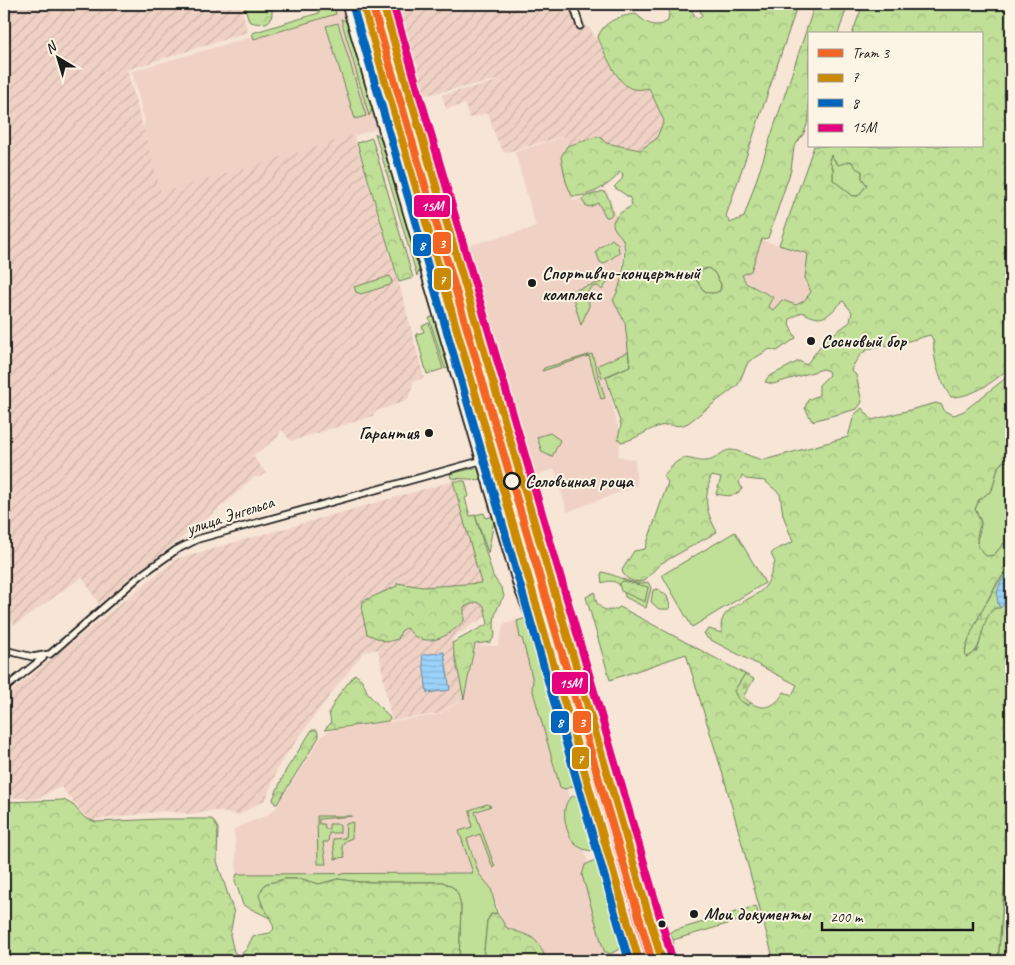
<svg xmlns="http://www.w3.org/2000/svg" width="1015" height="965" viewBox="0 0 1015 965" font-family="Caveat,sans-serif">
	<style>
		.built { fill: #f0d2c5 }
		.industrial { fill: url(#industrial-furrows) }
		.green { fill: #c0df97; stroke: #6e7e5a }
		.forest { fill: url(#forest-crowns); stroke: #6e7e5a; fill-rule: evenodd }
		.wetland { fill: url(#wetland-marsh); stroke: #6e7e5a }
		.cemetery { fill: url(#cemetery-stones); stroke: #6e7e5a }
		.water { fill: url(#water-rules); stroke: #6889a1 }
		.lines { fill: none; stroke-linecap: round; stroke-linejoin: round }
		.minor-casing { stroke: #1c1c1c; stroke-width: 9 }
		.major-casing { stroke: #1c1c1c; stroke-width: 11 }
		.minor { stroke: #fcf5e5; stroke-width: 5.5 }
		.major { stroke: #fcde96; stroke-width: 8 }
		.bus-1-casing { stroke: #fcf5e5; stroke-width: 11 }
		.bus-2-casing { stroke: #fcf5e5; stroke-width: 11 }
		.bus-3-casing { stroke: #fcf5e5; stroke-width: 11 }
		.bus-1 { stroke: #cb8a06; stroke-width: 8 }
		.bus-2 { stroke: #0065bd; stroke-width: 8 }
		.bus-3 { stroke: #e5007d; stroke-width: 8 }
		.tram-1-casing { stroke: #fcf5e5; stroke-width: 11 }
		.tram-1 { stroke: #f26522; stroke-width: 8 }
		.poi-dot { fill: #1c1c1c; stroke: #fcf5e5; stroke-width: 2 }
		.stop-dot { fill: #fcf5e5; stroke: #1c1c1c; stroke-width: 2.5 }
		.labels { text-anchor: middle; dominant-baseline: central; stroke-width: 4; stroke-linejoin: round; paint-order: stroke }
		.poi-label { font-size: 18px; font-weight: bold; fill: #1c1c1c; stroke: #fcf5e5; text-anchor: start }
		.stop-label { font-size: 18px; font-weight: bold; fill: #1c1c1c; stroke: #fcf5e5; text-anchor: start }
		.street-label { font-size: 18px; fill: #1c1c1c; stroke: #fcf5e5 }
		.line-badge { stroke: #fcf5e5; stroke-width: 2 }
		.badge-label { font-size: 14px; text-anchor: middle; font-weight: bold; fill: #fff }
	</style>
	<defs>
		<pattern id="industrial-furrows" width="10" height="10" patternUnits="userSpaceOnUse" patternTransform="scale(1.25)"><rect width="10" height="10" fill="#f0d2c5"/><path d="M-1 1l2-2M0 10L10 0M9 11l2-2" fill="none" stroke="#cdb4a9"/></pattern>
		<pattern id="forest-crowns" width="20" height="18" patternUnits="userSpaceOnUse" patternTransform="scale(1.25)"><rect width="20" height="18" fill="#c0df97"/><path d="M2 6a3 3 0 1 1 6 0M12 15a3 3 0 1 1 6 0" fill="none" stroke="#a4bf82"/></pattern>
		<pattern id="wetland-marsh" width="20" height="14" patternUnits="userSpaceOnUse" patternTransform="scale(1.25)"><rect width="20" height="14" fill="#c0df97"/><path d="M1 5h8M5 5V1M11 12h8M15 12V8" fill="none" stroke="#a4bf82"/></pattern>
		<pattern id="cemetery-stones" width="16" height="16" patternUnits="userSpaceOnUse" patternTransform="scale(1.25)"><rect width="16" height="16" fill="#c0df97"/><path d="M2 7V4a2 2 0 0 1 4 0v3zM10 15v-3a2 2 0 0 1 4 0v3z" fill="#a4bf82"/></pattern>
		<pattern id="water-rules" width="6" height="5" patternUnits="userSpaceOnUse" patternTransform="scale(1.25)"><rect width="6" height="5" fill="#9ad2f9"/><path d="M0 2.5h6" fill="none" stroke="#84b4d5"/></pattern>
	</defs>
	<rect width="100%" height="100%" fill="#f7e5d6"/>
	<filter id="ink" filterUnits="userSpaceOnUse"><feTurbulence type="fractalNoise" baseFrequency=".02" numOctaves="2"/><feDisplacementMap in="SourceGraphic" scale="10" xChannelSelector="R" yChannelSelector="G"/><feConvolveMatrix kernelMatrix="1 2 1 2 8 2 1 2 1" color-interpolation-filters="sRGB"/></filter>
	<g filter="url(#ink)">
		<path class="built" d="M351,4H358L393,124L354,136L401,291L200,347L138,146L145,122L132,71L276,30L275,26Z
			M565,136L573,201L606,190L624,238L621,272L631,367L606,379L621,439L618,456L635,460L637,486L567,512L555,469L533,476L466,246L536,227L515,152Z
			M762,240L809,254L812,292L796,308L775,311L768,307L774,297L745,281L743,275L751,272Z
			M517,620L617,961H539L505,931L493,893L473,873L237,874L234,829L267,815L275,809L322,736L330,730L437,715L465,699L476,645L498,646L503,625Z"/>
		<path class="industrial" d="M4,4H240L248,32L127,70L161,193L352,136L401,291L424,378L414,381L408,400L374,412L373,416L291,441L281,429L278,437L253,456L266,473L260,477H254L228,501L99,604L82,577L15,625L4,612Z
			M394,4H573L580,26L589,27L625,85L634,90L649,88L664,122L660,132L651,144L640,150L606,143L599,136L567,146L564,136L504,153L495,135L488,113L469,118L465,104L446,109L442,95L498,81L517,89L497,80L421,96Z
			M453,481L494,611L452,638L464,699L437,714L391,720L378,649L364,652L326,700L279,765L266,799L239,815L214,811L191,814L163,811L94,820L88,819L61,787L36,799L4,797V697L176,559Z"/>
		<path class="green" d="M317,4H333L336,14L254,39L252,33L319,13Z
			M346,4H355L486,446L483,451L479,450Z
			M366,4H380C411,109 436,216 467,322L465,326L461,324Z
			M341,19L349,23L373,107L369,116Z
			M396,21L417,96L411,94L390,23Z
			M338,23L366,116L355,119L326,26Z
			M419,99L457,237L452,239L412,103Z
			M375,133L382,138L420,267L417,276Z
			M831,155L836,163L850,161L862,171V178L867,185L858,196H853L833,180V169L829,160Z
			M466,260L514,418H517L520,429L515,435L511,431L461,263Z
			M708,268L714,272L721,284L720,291C705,298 701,287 694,275L695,271H702Z
			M390,276L392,282L390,285L361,294L356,292L354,287Z
			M609,280L602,290L598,286L592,287L588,291L589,306L581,325L571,291Z
			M436,316L451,367L445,369L429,318Z
			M429,323L443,369L427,374L416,334L424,332L422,326Z
			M469,337L473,340L496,415L501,424L541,561L544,579L573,680L569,685L565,683L466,341Z
			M628,352L630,366L602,378L598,365Z
			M592,354L605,398L601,399L589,356L542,371L544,368Z
			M550,433L560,440L552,457L542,452L537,437Z
			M515,439L522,445L532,478L524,480L513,441Z
			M1011,460V535L994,555L986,557C971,541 979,541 981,524C981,520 977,513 975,509L979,500L992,490L998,467L1002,462Z
			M475,468L480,470L484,480L451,478L450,474Z
			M502,509L534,622L517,585L497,511Z
			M484,513L486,518L493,516L494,521L488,553L475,515Z
			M735,532L765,583L692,627L662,575Z
			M602,572C618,575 633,587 648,582L651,588L646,608L625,597C623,584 614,578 602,583L601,575Z
			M526,618L549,681L576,776L574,786L565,789L560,787L532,688L533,681L522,638H520L517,621Z
			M573,700L579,703L657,961H644L615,867L571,706Z
			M573,796C593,794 596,830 599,845L594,851C587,851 578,848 573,842C565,831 559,803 573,796Z
			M1011,802V961H998Z
			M487,804L491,806L475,812L495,867L493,868L480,834L467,839L479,874L491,888L497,913L491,914L487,921L483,961H459L461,906L454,888L443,882H360L338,879L319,884L302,879H285L265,884L261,905L272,919L243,905L235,880L237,874L473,873L459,831L472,827L470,810Z
			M317,816H352L319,819V824H324L325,829H329V824H338L340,826V833H329L328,842H323L326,864H318Z
			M353,822L352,838L345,841L342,846L345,857L335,859L333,839L345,838L346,824Z
			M627,823C643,832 649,851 640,867Z
			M595,860L602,864L626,939L623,947L610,954L604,951L582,875L585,865Z
			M756,906L760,919L753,921L751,917L673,940L674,944L667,946L666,942L673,940L670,932Z"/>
		<path class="forest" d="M244,4H277L273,6C271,10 273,14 271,18C269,26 254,24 249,21Z
			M670,4H688L696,18L702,16L698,4H798L726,216L730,223L744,217L815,4H848L838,34H809V119L804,133L794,147L791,170L768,238L762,239L751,271L742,275L746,283L773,297L768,306L773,310L782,300L796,305L804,301L811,292L805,278L808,254L779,245L814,146H981V34H852L863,4H1011V366C995,381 974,397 951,397C942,386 935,365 934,351C933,344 935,341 930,335C918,338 907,342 895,344C872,348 863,345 851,370L856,375L862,402L857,409L812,421L805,408L808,400L819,395V385L829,375L828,371L823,369L773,384L765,382L768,377L799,361L806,365L825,340L850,322L852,312L843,301C827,316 824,324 802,312L790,319L789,325L796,338L777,351L770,349L748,362L738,385L688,423C678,428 674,424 665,425C649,427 637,440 621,442L618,438L621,425L606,377L630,366L625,323L613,300C621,290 628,252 623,240C620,234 613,230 613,223C614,214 627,210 632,205L630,198L614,187L622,179L623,174L620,172C612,185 587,198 572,196L566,182L561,157L567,146L599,136L606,143L640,150L656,139L664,121L649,88C645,89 638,90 633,89C618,86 603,50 598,37C604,21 619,16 636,14C647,24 655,29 668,21ZM831,155L838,165L851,161L857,169L862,171V178L867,185L858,196H853L833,180V169L829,160ZM708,268L714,272L721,284L720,291C705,298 700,287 694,275L695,271Z
			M372,138L413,278L399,282L357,143Z
			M603,191C609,195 611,206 612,214L609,217H606L598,203L590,207L586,206L582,200L584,197Z
			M612,239L618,244L619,253L604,264L600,262L596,252L599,248Z
			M1011,374V460L1002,462L998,467L992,490L979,500L975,509L981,523C975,538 975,545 986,556L994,555L1011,535V565L996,584L975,625L965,651L976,652C983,640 980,625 988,614C994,606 1004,607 1011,599V802L998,961H774L726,785L686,654L610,680L586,597L595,592C594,608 608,615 620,607L745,674L734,691L748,706L751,703C765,712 777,705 784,692L792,695L797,685L707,638L704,633L709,629L722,633C715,606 750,603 764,588C770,581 772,570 775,562L771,554L775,550L793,542L783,515L780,494L765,481L746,479L742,476L739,482L742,489C734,498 727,496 716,494L721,478L711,476C704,501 705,509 717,532L660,564L644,581C635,583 624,580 622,570L634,551L645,549L668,482L663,476L675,463L683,458C690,458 699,462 706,461C716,461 721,450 731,450C739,450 752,458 764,460L848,437L854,415L862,408L872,420L936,403L942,405L944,411L954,415L964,411Z
			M453,481H465L469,496L465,498L470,516L475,515L493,576L502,589L504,596C496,609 492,619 495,635L491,642L475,644L464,699L452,643L488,624L484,606L477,602L464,607V621C451,633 437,645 418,638C412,636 411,631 406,628L401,631L398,639L387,642L367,634L362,612L363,601L397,586V583L423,587L481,583Z
			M623,581L648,587L645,602L621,591L619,584Z
			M658,589L667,596L670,606L669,609H659L651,602L653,590Z
			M355,674L362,680L368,694L390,718L388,721L324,730L331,723L329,712L340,693Z
			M312,730H317L319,737L277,804H275L273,799L286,770Z
			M64,800L73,805L85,818L96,822L160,819H212L218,828L217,861L234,913L230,935L234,952L239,955L246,950L253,936L270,933L274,929C271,916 262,908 259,895L265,884L285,879H302L319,884L338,879L360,882H443L454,888L458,894L461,906L459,961H4V802Z
			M497,913L507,928C533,938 535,933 547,961H483L487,921L491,914Z"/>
		<path class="wetland" d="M1011,565L998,603L1000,608H995C978,621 986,652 966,657C960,644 1000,577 1011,565Z"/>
		<path class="cemetery" d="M745,674L754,679L743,697L751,703L748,706L738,699L734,691Z"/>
		<path class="water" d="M1011,570V599L1000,608C993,594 1000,579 1011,570Z
			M444,652L450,690L427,693L422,655Z"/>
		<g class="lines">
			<g class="minor-casing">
				<path id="minor" d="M345,4L517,587L530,619L546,647
					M573,4L580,26
					M386,14L390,4
					M4,650L33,657L50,654L141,575L176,550L198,539L480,461L487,456L491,448
					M4,689L43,658"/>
			</g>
			<g class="major-casing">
				<path id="major" d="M363,4L639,961
					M383,4L662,961
					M459,336L477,331
					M560,683L564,689L573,688L577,683V677
					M566,709L568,700L573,696L581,698L584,702"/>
			</g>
			<use href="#minor" class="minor"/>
			<use href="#major" class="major"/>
			<g class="bus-1-casing">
				<path id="bus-1" d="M363,4L639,961
					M383,4L662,961"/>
			</g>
			<g class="bus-2-casing">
				<path id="bus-2" d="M353,7L629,961
					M373,7L652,961"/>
			</g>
			<g class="bus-3-casing">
				<path id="bus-3" d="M373,4L649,958
					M393,4L672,958"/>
			</g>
			<use href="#bus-1" class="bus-1"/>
			<use href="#bus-2" class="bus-2"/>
			<use href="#bus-3" class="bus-3"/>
			<g class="tram-1-casing">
				<path id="tram-1" d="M372,4L652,961"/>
			</g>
			<use href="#tram-1" class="tram-1"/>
		</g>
	</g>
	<g class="poi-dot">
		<circle cx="532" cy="283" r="5"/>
		<circle cx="811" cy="341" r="5"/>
		<circle cx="429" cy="433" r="5"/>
		<circle cx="694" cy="914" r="5"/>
		<circle cx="662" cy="924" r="4.5"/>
	</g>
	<circle class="stop-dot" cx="512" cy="481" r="8"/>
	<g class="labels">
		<g class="poi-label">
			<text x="542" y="273">Спортивно-концертный<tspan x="542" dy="21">комплекс</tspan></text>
			<text x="821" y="341">Сосновый бор</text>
			<text x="419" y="433" text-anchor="end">Гарантия</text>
			<text x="704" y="914">Мои документы</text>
		</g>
		<g class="stop-label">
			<text x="525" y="481">Соловьиная роща</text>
		</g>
		<g class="street-label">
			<text transform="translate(230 515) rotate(-18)">улица Энгельса</text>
		</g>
	</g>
	<g class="line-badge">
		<rect x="413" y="194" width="38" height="24" rx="5" fill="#e5007d"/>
		<rect x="432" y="231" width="20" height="24" rx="5" fill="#f26522"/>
		<rect x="412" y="233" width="20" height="24" rx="5" fill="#0065bd"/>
		<rect x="433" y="267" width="19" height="24" rx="5" fill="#cb8a06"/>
		<rect x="551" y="671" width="38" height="24" rx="5" fill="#e5007d"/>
		<rect x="572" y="710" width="20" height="24" rx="5" fill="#f26522"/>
		<rect x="550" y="710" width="20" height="24" rx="5" fill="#0065bd"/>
		<rect x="571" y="746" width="19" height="24" rx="5" fill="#cb8a06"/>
	</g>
	<g class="badge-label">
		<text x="432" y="211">15М</text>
		<text x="442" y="248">3</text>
		<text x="422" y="250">8</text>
		<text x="442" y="284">7</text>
		<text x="570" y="688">15М</text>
		<text x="582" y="727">3</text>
		<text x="560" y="727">8</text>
		<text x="580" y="763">7</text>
	</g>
	<rect width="1015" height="965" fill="none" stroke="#fcf5e5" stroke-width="20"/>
	<rect x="10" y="10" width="995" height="945" fill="none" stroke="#1c1c1c" stroke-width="2" filter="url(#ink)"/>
	<rect x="808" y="32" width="175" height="115" fill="#fcf5e5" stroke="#a29e95"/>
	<rect x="818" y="49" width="25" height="8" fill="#f26522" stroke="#a29e95"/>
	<text x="852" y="58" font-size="15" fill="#1c1c1c">Tram 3</text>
	<rect x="818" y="74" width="25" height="8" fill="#cb8a06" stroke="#a29e95"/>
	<text x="852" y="82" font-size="15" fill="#1c1c1c">7</text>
	<rect x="818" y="99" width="25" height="8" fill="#0065bd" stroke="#a29e95"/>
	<text x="852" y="108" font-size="15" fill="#1c1c1c">8</text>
	<rect x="818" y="124" width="25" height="8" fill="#e5007d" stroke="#a29e95"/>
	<text x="852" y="132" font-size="15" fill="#1c1c1c">15М</text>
	<g transform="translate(58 58) rotate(322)" stroke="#fcf5e5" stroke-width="4" paint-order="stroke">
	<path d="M0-4L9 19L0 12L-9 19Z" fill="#1c1c1c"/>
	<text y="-8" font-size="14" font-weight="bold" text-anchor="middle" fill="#1c1c1c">N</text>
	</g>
	<path d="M822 922v8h151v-8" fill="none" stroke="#1c1c1c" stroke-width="2.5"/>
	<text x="830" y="922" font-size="15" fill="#1c1c1c" stroke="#fcf5e5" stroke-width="4" paint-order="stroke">200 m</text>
</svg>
